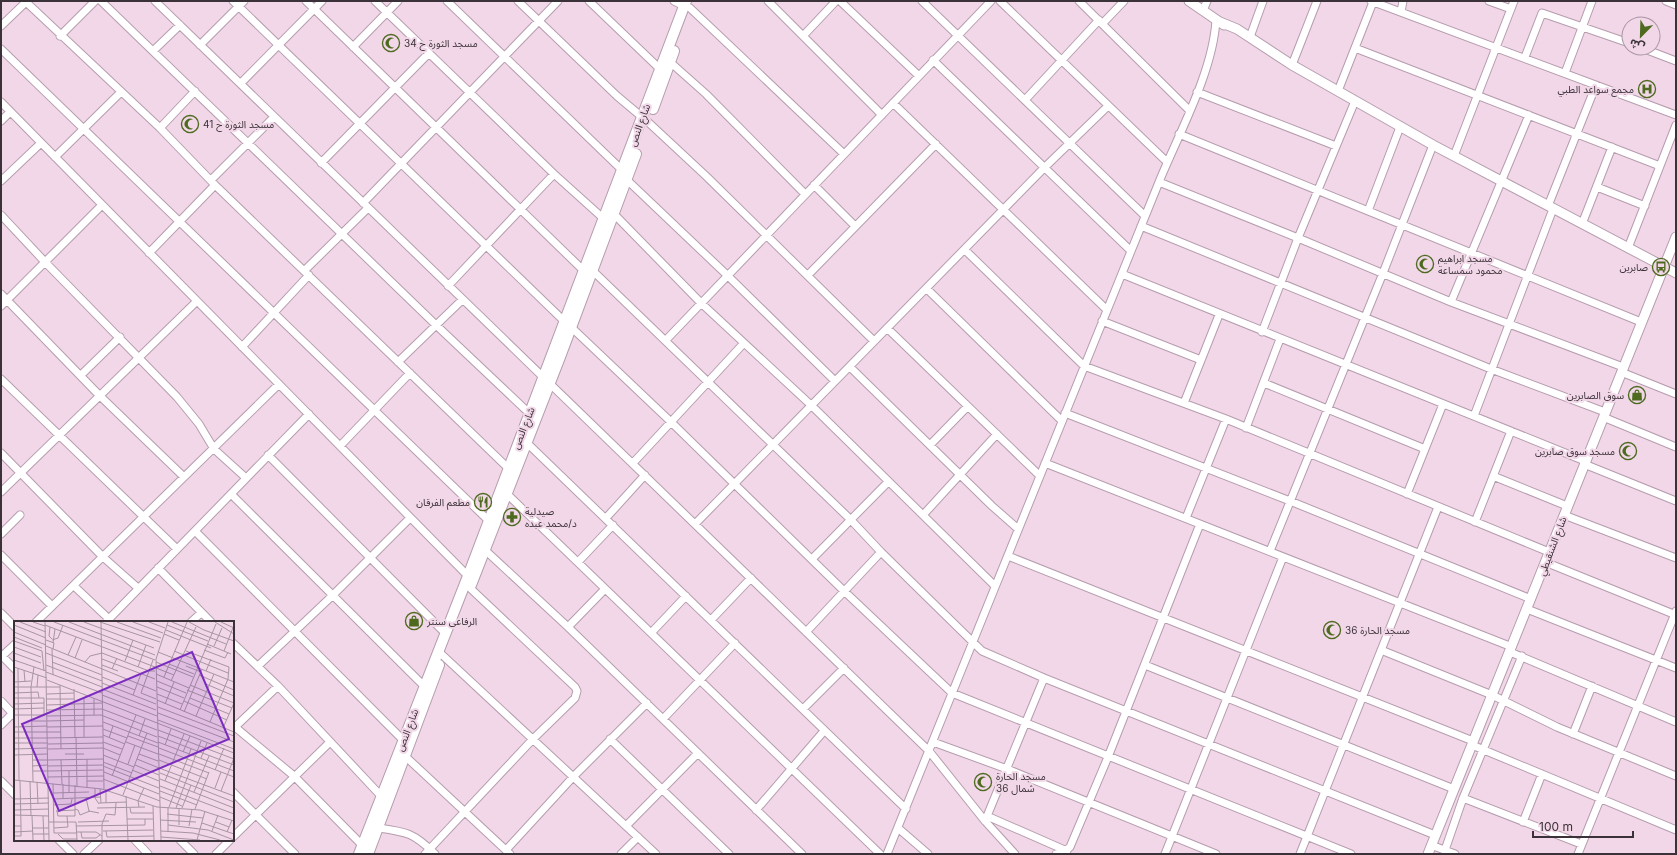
<svg xmlns="http://www.w3.org/2000/svg" width="1677" height="855" viewBox="0 0 1677 855" font-family="Inter,'Noto Sans Arabic',sans-serif">
	<style>
		.lines { fill: none; stroke-linecap: round; stroke-linejoin: round }
		.minor-casing { stroke: #b69dae; stroke-width: 9 }
		.tertiary-casing { stroke: #b69dae; stroke-width: 11 }
		.secondary-casing { stroke: #b69dae; stroke-width: 12 }
		.minor { stroke: #fff; stroke-width: 7 }
		.tertiary { stroke: #fff; stroke-width: 9 }
		.secondary { stroke: #fff; stroke-width: 10 }
		.labels { text-anchor: middle; dominant-baseline: central; stroke-width: 4; stroke-linejoin: round; paint-order: stroke }
		.poi-label { font-size: 10px; fill: #3b3138; stroke: #f1d7e8; text-anchor: start }
		.street-label { font-size: 10px; fill: #3b3138; stroke: #f1d7e8 }
		.inset-road { fill: none; stroke: #a895a2; stroke-width: 1 }
		.view { fill: #7b2cbf; fill-opacity: 0.15; stroke: #7b2cbf; stroke-width: 2 }
		.inset-edge { fill: none; stroke: #3b3138; stroke-width: 2 }
	</style>
	<rect width="100%" height="100%" fill="#f1d7e8"/>
	<g class="lines">
		<g class="minor-casing">
			<path id="minor" d="M25,1L160,128L215,185L507,467
				M101,1L436,325L529,413
				M155,1L929,751L985,821L1015,854
				M233,1L564,321
				M306,1L584,271
				M375,1L554,174L604,219
				M447,1L622,170
				M518,1L617,96L642,117
				M589,1L660,69
				M674,1L684,6
				M768,1L882,115
				M840,1L919,76
				M922,1L1145,216
				M1000,1L1167,162
				M1079,1L1189,110
				M1371,1L1676,115
				M1489,1L1511,9
				M1666,1L1676,5
				M690,8L844,154
				M1203,11L1207,1
				M1401,12L1403,1
				M1103,23L1124,1
				M1,26L26,2
				M60,36L95,1
				M803,36L836,1
				M1250,37L1263,1
				M200,45L244,1
				M353,47L398,1
				M1355,48L1660,166
				M1642,48L1676,61
				M1,49L488,520
				M153,51L180,25
				M1525,57L1542,13L1629,43
				M933,60L1131,251
				M670,62L706,94L805,194
				M1292,65L1317,1
				M1565,73L1592,1
				M241,83L322,1
				M1338,91L1373,2
				M1197,92L1336,146
				M1025,100L1099,20
				M1,102L468,576
				M893,103L1107,310
				M1,121L10,112
				M648,122L706,176L874,341
				M160,128L195,91
				M1179,134L1641,322
				M1454,156L1514,1
				M55,157L121,92
				M321,163L429,53
				M626,179L728,276L835,381
				M211,180L274,117
				M1,181L41,143
				M1159,182L1298,238L1451,302L1623,367
				M814,185L855,226
				M1597,187L1645,206
				M363,203L558,1
				M1548,206L1596,85
				M1368,211L1400,127
				M614,214L701,303L812,406L995,586
				M1,215L45,262L177,397L199,424L214,449L246,478
				M1582,224L1612,147
				M1141,226L1491,369L1605,412
				M1628,248L1676,125
				M965,250L1084,366L1226,419L1549,552
				M149,253L215,185
				M305,270L368,208
				M593,271L850,519L881,552L982,651L1044,678L1435,835
				M1122,274L1585,461
				M808,275L936,144
				M448,286L554,174
				M927,289L1062,421
				M1,294L100,396L184,477
				M1451,302L1529,115
				M1,306L102,205
				M1102,321L1201,360
				M571,327L670,421L844,591L952,693L1351,854
				M887,328L1040,476
				M1262,332L1298,238L1355,101
				M666,340L991,1
				M242,347L309,275
				M398,362L462,300
				M850,367L992,506L1018,529
				M1621,372L1676,394
				M81,375L120,337
				M1,379L177,549
				M1264,383L1425,449
				M1184,403L1219,315
				M1065,413L1290,501L1531,599
				M1474,416L1553,209
				M1603,417L1676,447
				M1246,428L1280,339
				M526,442L906,809
				M930,445L967,407
				M340,446L410,373
				M1,453L103,557L138,588
				M268,455L445,633
				M633,463L744,343
				M1045,463L1512,647
				M1584,464L1676,501
				M1493,476L1567,506
				M1,492L197,301
				M506,493L880,854
				M231,494L424,686
				M1407,494L1443,404
				M924,514L997,434
				M1564,515L1676,558
				M606,518L645,475
				M1186,518L1226,419
				M1475,522L1511,431
				M695,524L1044,168L1108,106
				M195,531L403,740
				M1,534L20,515
				M485,550L568,627L802,854
				M1270,551L1383,273L1433,145
				M1,555L52,606
				M1008,556L1473,741
				M812,559L888,482
				M578,562L613,525
				M1545,562L1676,615
				M158,568L211,622
				M74,586L109,619
				M1527,609L1676,668
				M1,613L15,627
				M711,620L751,578
				M36,622L279,384
				M106,622L309,414
				M191,622L201,613
				M568,627L605,589
				M806,632L881,552
				M651,633L686,596
				M233,643L278,686L382,797
				M1381,650L1492,695L1557,727L1676,776
				M438,651L656,854
				M1510,652L1676,722
				M2,656L15,669
				M1,657L15,644
				M1145,665L1454,789
				M258,666L332,596L410,518
				M1,701L15,716
				M803,709L844,668
				M663,719L735,643
				M1,725L15,711
				M235,727L294,776L362,845
				M233,729L278,686
				M1573,734L1592,686
				M610,739L729,854
				M933,742L1007,769L1216,854
				M1472,745L1676,830
				M405,756L510,854
				M1,781L15,795
				M233,792L295,854
				M1463,798L1581,844
				M756,810L824,731
				M987,816L1067,851
				M985,821L1044,678
				M1523,822L1542,774
				M626,826L698,753
				M379,828C407,832 414,833 435,854
				M898,828L928,854
				M233,837L330,742
				M59,840L73,854
				M135,840L148,854
				M180,840L194,854
				M1431,845L1455,854
				M506,850L574,776L647,703
				M1445,850L1463,798L1522,656
				M84,854L99,840
				M216,854L230,840
				M425,854L533,739L575,698L577,691L575,687L470,588
				M621,854L638,837
				M887,854L1159,182C1179,133 1213,72 1216,20
				M1056,854L1064,852L1070,847L1108,757L1200,524
				M1165,854L1283,557
				M1300,854L1438,507
				M1578,854L1676,611"/>
		</g>
		<g class="tertiary-casing">
			<path id="tertiary" d="M1189,1L1224,25
				M1220,22L1237,29L1292,65L1433,145L1676,273
				M1428,854L1676,237"/>
		</g>
		<g class="secondary-casing">
			<path id="secondary" d="M653,109L674,51
				M471,585L560,357L636,154
				M359,854L468,576L686,1
				M368,854L439,665"/>
		</g>
		<use href="#minor" class="minor"/>
		<use href="#tertiary" class="tertiary"/>
		<use href="#secondary" class="secondary"/>
	</g>
	<defs>
		<g id="mosque-ring" transform="scale(0.9)"><circle r="9.5" fill="#f1d7e8" stroke="#4d6a1f" stroke-width="1.5"/><path d="M3.5-4.9A6 6 0 1 0 3.5 4.9A5 5 0 1 1 3.5-4.9Z" fill="#4d6a1f"/></g>
		<g id="hospital-ring" transform="scale(0.9)"><circle r="9.5" fill="#f1d7e8" stroke="#4d6a1f" stroke-width="1.5"/><path d="M-5-5h3v3.5h4V-5h3V5h-3V1.5h-4V5h-3Z" fill="#4d6a1f"/></g>
		<g id="bus-ring" transform="scale(0.9)"><circle r="9.5" fill="#f1d7e8" stroke="#4d6a1f" stroke-width="1.5"/><path d="M-5-6H5V4H4V6H2V4H-2V6H-4V4H-5ZM-3.5-4V0h7V-4ZM-3.5 1.2v1.5H-2V1.2ZM2 1.2v1.5H3.5V1.2Z" fill="#4d6a1f"/></g>
		<g id="shop-ring" transform="scale(0.9)"><circle r="9.5" fill="#f1d7e8" stroke="#4d6a1f" stroke-width="1.5"/><path d="M-5-2.5h2.3a2.7 3.5 0 0 1 5.4 0H5L5.5 6h-11ZM-1.5-2.5h3a1.5 2.3 0 0 0-3 0Z" fill="#4d6a1f"/></g>
		<g id="restaurant-ring" transform="scale(0.9)"><circle r="9.5" fill="#f1d7e8" stroke="#4d6a1f" stroke-width="1.5"/><path d="M-5-6h1v4h1v-4h1v4h1v-4h1v5L-1.5 .5V6h-2V.5L-5-1ZM5-6V6H3V1.5H1.5Q1.5-4 5-6Z" fill="#4d6a1f"/></g>
		<g id="pharmacy-ring" transform="scale(0.9)"><circle r="9.5" fill="#f1d7e8" stroke="#4d6a1f" stroke-width="1.5"/><path d="M-2-6h4v4h4v4h-4v4h-4v-4h-4v-4h4Z" fill="#4d6a1f"/></g>
	</defs>
	<g fill-rule="evenodd">
		<use href="#mosque-ring" x="391" y="43"/>
		<use href="#hospital-ring" x="1647" y="89"/>
		<use href="#mosque-ring" x="190" y="124"/>
		<use href="#mosque-ring" x="1425" y="264"/>
		<use href="#bus-ring" x="1661" y="267"/>
		<use href="#shop-ring" x="1637" y="395"/>
		<use href="#mosque-ring" x="1628" y="451"/>
		<use href="#restaurant-ring" x="483" y="502"/>
		<use href="#pharmacy-ring" x="512" y="517"/>
		<use href="#shop-ring" x="414" y="621"/>
		<use href="#mosque-ring" x="1332" y="630"/>
		<use href="#mosque-ring" x="983" y="782"/>
	</g>
	<g class="labels">
		<g class="poi-label">
			<text x="404" y="43">مسجد الثورة ح 34</text>
			<text x="1634" y="89" text-anchor="end">مجمع سواعد الطبي</text>
			<text x="203" y="124">مسجد الثورة ح 41</text>
			<text x="1438" y="258">مسجد ابراهيم<tspan x="1438" dy="12">محمود سمساعة</tspan></text>
			<text x="1648" y="267" text-anchor="end">صابرين</text>
			<text x="1624" y="395" text-anchor="end">سوق الصابرين</text>
			<text x="1615" y="451" text-anchor="end">مسجد سوق صابرين</text>
			<text x="470" y="502" text-anchor="end">مطعم الفرقان</text>
			<text x="525" y="511">صيدلية<tspan x="525" dy="12">د/محمد عبده</tspan></text>
			<text x="427" y="621">الرفاعى سنتر</text>
			<text x="1345" y="630">مسجد الحارة 36</text>
			<text x="996" y="776">مسجد الحارة<tspan x="996" dy="12">36 شمال</tspan></text>
		</g>
		<g class="street-label">
			<text transform="translate(639 125) rotate(-70)">شارع النص</text>
			<text transform="translate(523 428) rotate(-68)">شارع النص</text>
			<text transform="translate(1552 546) rotate(-69)">شارع الشنقيطي</text>
			<text transform="translate(407 730) rotate(-69)">شارع النص</text>
		</g>
	</g>
	<g transform="translate(14 621)">
		<rect width="220" height="220" fill="#f1d7e8"/>
		<path class="inset-road" d="M6,1L32,11M19,1L31,5M31,1L35,219M40,1L141,39M55,1L141,34M70,1L140,27M86,1L146,21M87,1L90,168M103,1L147,17M119,1L149,12M135,1L151,7M158,1L212,23M175,1L190,9L220,20M201,1L220,13M207,1L220,7M0,4L32,17M31,4L141,46M153,4L194,20M36,6L35,15L38,18M152,9L197,27M0,11L32,24M150,13L165,19M0,16L28,27M32,19L40,22L39,28M38,19L44,17L49,4M0,20L28,30M39,22L41,8M193,23L217,33M32,25L142,70M200,25L208,7M0,26L27,36M38,28L39,54M190,29L211,37L214,31M28,30L30,50M160,30L214,52M172,30L215,46L214,58L196,101M210,30L220,4M144,31L220,61M0,32L27,42M32,32L88,54M54,34L62,16M61,37L68,19M88,38L141,58M0,39L32,50M139,39L127,72L142,78M111,40L119,19M38,41L88,60M71,41L76,35L88,32L135,50H141M142,41L179,56M155,43L180,53M32,44L88,66M88,44L104,50M172,45L187,51M0,46L33,57M124,46L132,24M4,47L5,159M142,47L160,54M98,48L103,37M10,49L11,61M192,50L197,38M32,51L88,72M142,53L175,67M185,54L220,69M88,56L121,69M150,56L173,1M33,59L220,132M143,60L172,72M157,60L182,6M0,61L17,60M88,62L142,83M192,63L220,75M46,64L47,128M176,64L220,82M0,66H46M23,66L24,54M143,66L170,77M60,68L61,116M88,68L142,89M173,69L218,87M0,72L24,71L25,77M33,73L60,72M143,73L168,83M88,74L143,95M119,74L127,53M0,77H30V94M70,77V116M80,77V94M176,77L215,93M33,78H60M143,79L220,111M170,80L213,99M0,83L30,82M151,83L160,61M33,84L88,82M144,86L220,115M0,88L30,87M33,89L88,88L143,109M166,89L202,3M170,91L188,48M144,92L220,121M0,94H31M33,95L87,94L143,116M182,95L200,53M144,99L220,128M18,100H32M33,100L70,99M89,101L144,122M0,106L33,105M33,106L89,105M209,107L220,82M89,108L113,117M144,109L220,138M0,111H47M89,114L111,123M114,115L144,126M125,115L131,98M144,115L220,144M62,116L63,165M0,117H33M33,117L89,116M95,117L99,105M89,121L108,128M112,121L144,133M144,121L220,150M0,122H34M34,123L89,122M151,124L157,108M145,127L220,156M0,128L33,127M34,128L89,127L106,134M169,131L176,115M51,133H70M125,133L144,140M145,133L195,152M0,134L34,133M89,134L120,146M187,137L193,122M73,138V166M123,138L145,147M19,139H34M34,139L89,138M47,139L48,163M145,139L193,158M89,141L118,152M114,143L121,124M121,144L145,154M18,145L34,144M34,145L89,144M89,145L145,167M145,147L220,175M118,149L145,160M201,149L210,127M19,150H34M34,150L89,149M55,150V172M90,151L145,173M146,152L220,181M98,155L122,94M34,156L90,155M89,158L146,180M146,158L220,187M0,159L88,168L143,186L186,189L220,200M6,160L7,205M16,160L17,195M73,160H89M151,160L170,113M19,161L17,66L20,46M23,161L24,183M39,163L40,212H62M49,163V178M146,165L220,193M81,167V177L85,183M201,167L207,151M86,168L87,182M146,170L183,184M207,170L220,137M180,171L195,135M39,172L75,171M109,174L133,112M112,175L114,219M146,176L168,185M72,177L75,190L85,192M0,178L35,177M39,178L87,176M85,182L113,181M92,182V168M0,183L35,182M39,184L57,183L58,178M139,185L140,219M125,186L124,180L130,167M154,186V210M155,186L177,128M83,187L131,186M116,187L117,192H139M162,187L187,120M168,187L177,164M61,188L64,189L66,194L76,190M181,188L195,151M0,189L35,188M42,190L61,189M43,190L44,195H61V164M153,193L189,197M0,194L35,195M18,195L19,219M29,195L30,219M113,198H139M146,199L182,201M35,201H62L63,219M64,201L95,200M202,201L215,206M188,202L220,213M154,204L194,209L220,219M165,204V187M0,205H7V215H0M62,205L131,204V198M175,205L178,188M19,207H35M40,207L54,206L53,195M89,210L139,209M92,210L93,216L140,215M147,210L179,212L206,219M198,210L204,194M0,211L19,210M62,211H82L88,215M67,211L68,217H82L86,214M213,211L218,199M19,213H35M44,213L49,218H63M147,216L186,219M88,219V203L92,193L101,194L102,182M147,219L142,38L154,1M183,219L191,190"/>
		<path class="view" d="M178,31L215,118L45,190L8,103Z"/>
		<rect width="220" height="220" class="inset-edge"/>
	</g>
	<rect width="1677" height="855" fill="none" stroke="#3b3138" stroke-width="4"/>
	<g transform="translate(1641 36) rotate(203)"><circle r="19" fill="#f1d7e8" stroke="#a895a2"/>
	<path d="M0-3L7 15L0 10L-7 15Z" fill="#4d6a1f"/>
	<text y="-6" font-size="11" font-weight="bold" text-anchor="middle" fill="#3b3138">ش</text>
	</g>
	<path d="M1533 831v6h100v-6" fill="none" stroke="#3b3138" stroke-width="2"/>
	<text x="1539" y="831" font-size="12" fill="#3b3138" stroke="#f1d7e8" stroke-width="3" paint-order="stroke">100 m</text>
</svg>
